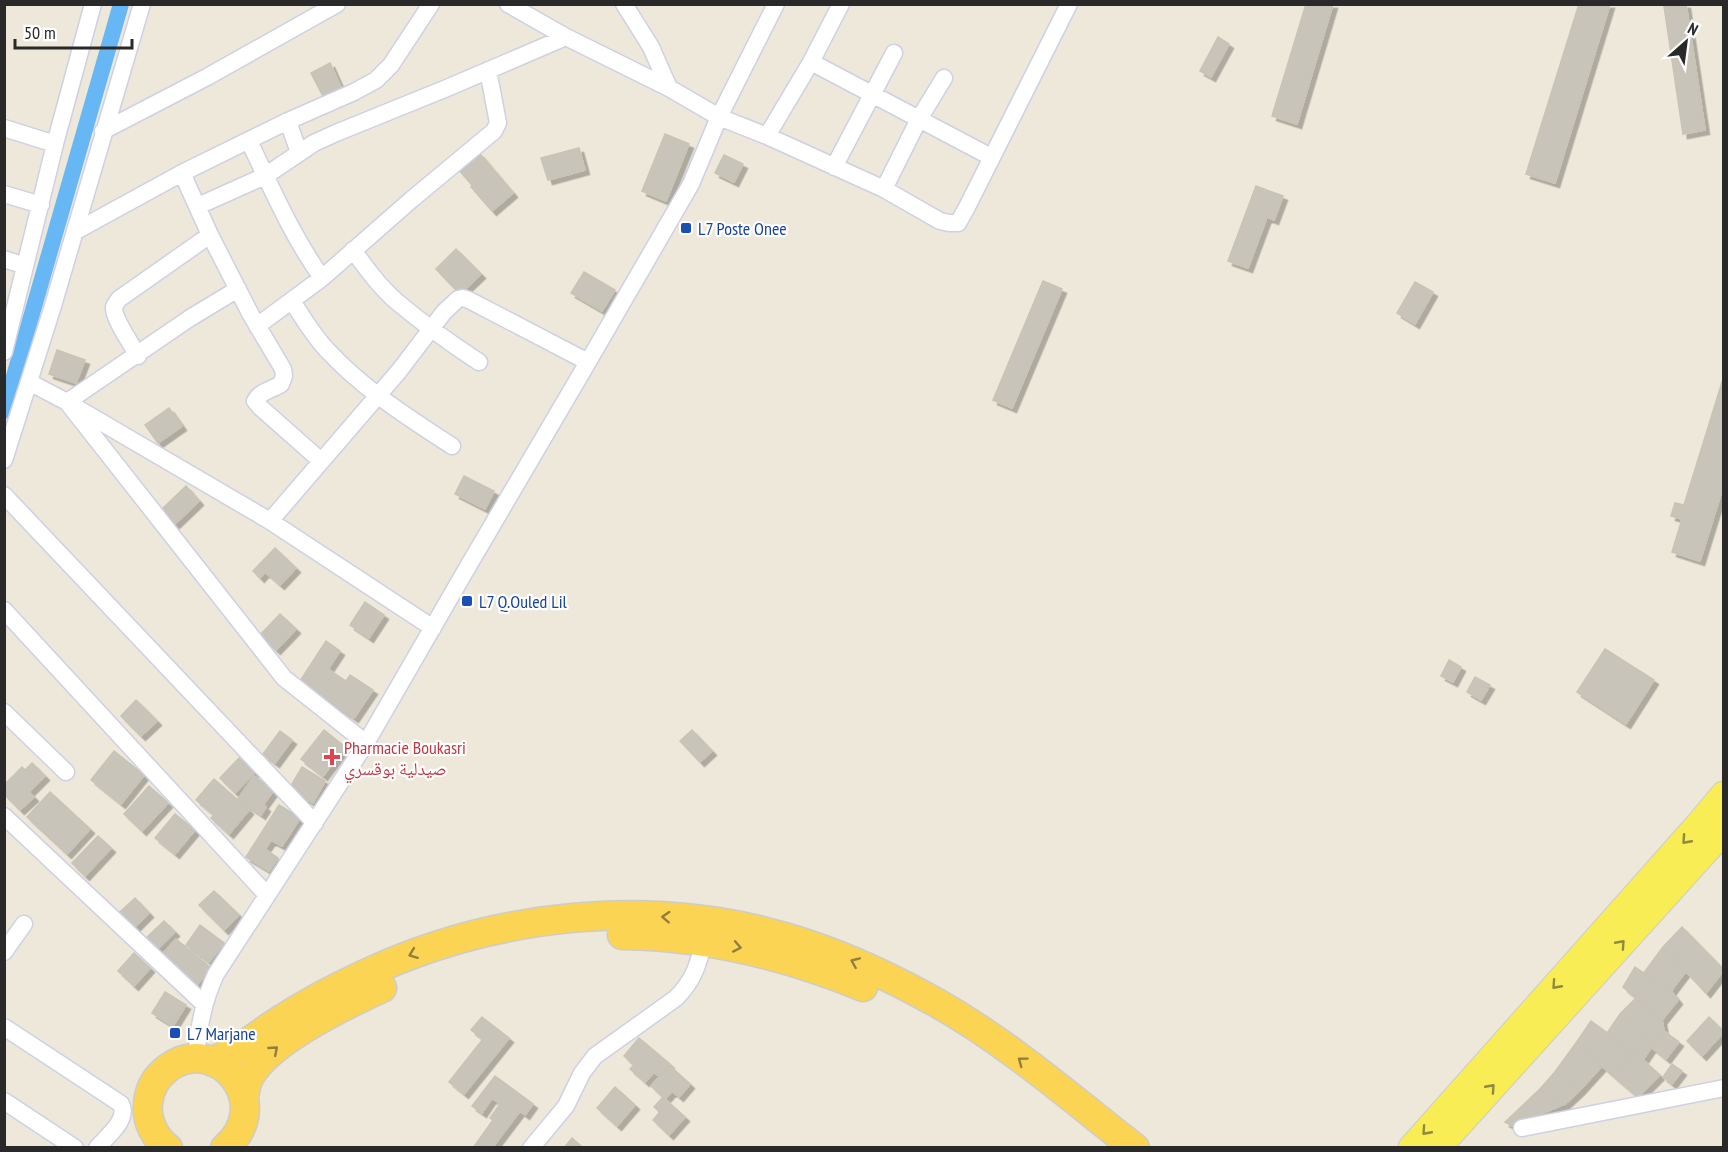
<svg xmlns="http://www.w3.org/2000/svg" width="1728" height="1152" viewBox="0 0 1728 1152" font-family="'PT Sans Narrow','Noto Naskh Arabic',sans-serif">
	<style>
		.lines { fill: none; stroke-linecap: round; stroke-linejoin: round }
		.canal { stroke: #67b7f5; stroke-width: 16 }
		.building { fill: #c8c4ba; stroke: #c8c4b4; stroke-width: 1.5; filter: url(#shadow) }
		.minor-casing { stroke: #cfd0e3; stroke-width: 19 }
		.primary-casing { stroke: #ccc; stroke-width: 29 }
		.trunk-casing { stroke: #ccc; stroke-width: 31 }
		.minor { stroke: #fff; stroke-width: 16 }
		.primary { stroke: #f8ed54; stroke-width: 27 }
		.trunk { stroke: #fcd454; stroke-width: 28 }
		.oneway { stroke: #908b3e }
		.oneway2 { stroke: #927e3e }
		.transit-dot { fill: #1a4fb4; stroke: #fff; stroke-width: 2 }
		.health-dot { fill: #e0444e; stroke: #fff; stroke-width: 2 }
		.labels { text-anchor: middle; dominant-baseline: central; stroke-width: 4.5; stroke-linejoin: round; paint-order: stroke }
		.transit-label { font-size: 18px; fill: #164399; stroke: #fff; text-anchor: start }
		.health-label { font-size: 18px; fill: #be3a42; stroke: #fff; text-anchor: start }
	</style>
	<defs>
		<filter id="shadow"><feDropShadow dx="4.5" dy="4.5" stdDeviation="0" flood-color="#0004"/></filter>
	</defs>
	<rect width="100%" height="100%" fill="#ede8da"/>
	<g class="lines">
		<path class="canal" d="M4,411L121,4"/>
	</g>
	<path class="building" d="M1306,4H1333L1297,124L1272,116Z
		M1579,4H1610L1555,183L1526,174Z
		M1675,4H1686L1705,130L1683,134L1664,6Z
		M1218,37L1229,44L1211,77L1200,71Z
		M330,63L343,92L325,100L311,73Z
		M665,134L689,144L666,201L642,191Z
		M579,148L585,170L548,180L541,158Z
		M479,153L513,193L492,211L471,187L472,185L459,170Z
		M724,155L743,164L734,182L715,173Z
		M1256,186L1283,196L1274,220L1267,217L1248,268L1228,261Z
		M456,249L481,274L460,294L436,269Z
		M584,272L615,290L602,311L571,293Z
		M1043,281L1062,289L1012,408L993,400Z
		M1415,282L1433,292L1415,324L1397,313Z
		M57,350L85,360L76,383L49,374Z
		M1722,382L1724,383V484L1700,561L1672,552L1682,519L1671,516L1675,503L1684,505Z
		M169,408L182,426L158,443L145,425Z
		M464,476L494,491L485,509L455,494Z
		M186,486L199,501L175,524L161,510Z
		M275,548L296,568L280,585L265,572L260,578L253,571Z
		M365,602L384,615L369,638L350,625Z
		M280,614L296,629L276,650L260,635Z
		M326,641L340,651L328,669L346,681L350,675L373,690L354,718L300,681Z
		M1605,649L1654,680L1626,724L1577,692Z
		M1449,660L1461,667L1453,682L1441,676Z
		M1475,677L1490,685L1481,700L1467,692Z
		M136,700L157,721L141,736L121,716Z
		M324,730L345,747L323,776L301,759Z
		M692,730L712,751L700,762L680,741Z
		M280,731L292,740L275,763L263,754Z
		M114,751L144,775L121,804L91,780Z
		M239,758L255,772L235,793L220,778Z
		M32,763L45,776L29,792L34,797L20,810L4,794V785L22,767L25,770Z
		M302,767L325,781L313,803L289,789Z
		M254,776L274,790L263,805L266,807L261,815L238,799Z
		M214,779L249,810L229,834L211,818L214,815L196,800Z
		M149,786L168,803L142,831L124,814Z
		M50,792L90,829L67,854L27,817Z
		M279,805L300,818L282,846L271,840L265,849L278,858L269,871L246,857Z
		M175,814L195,830L175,854L155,838Z
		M98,836L111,848L85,876L72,863Z
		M214,891L239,915L224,930L199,905Z
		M135,898L149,913L135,927L120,912Z
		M164,921L175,932L155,951L144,940Z
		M200,925L224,943L209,962L186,945Z
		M1682,927L1724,970L1706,993L1663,947Z
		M176,939L211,968L195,987L160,957Z
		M1663,947L1686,971L1671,991L1643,974Z
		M134,953L150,968L134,986L118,971Z
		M1635,967L1671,991L1678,1000L1662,1020L1623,987Z
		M165,992L186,1005L173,1026L152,1013Z
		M1636,998L1662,1020L1664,1031L1655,1042L1620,1014Z
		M1620,1014L1655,1042L1643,1060L1607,1033Z
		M482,1017L509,1038L464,1094L449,1082L483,1039L471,1030Z
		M1709,1017L1724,1032L1702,1056L1687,1041Z
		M1591,1021L1634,1052L1612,1075L1576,1043Z
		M1664,1031L1679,1042L1666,1059L1651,1047Z
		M639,1038L670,1064L659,1076L654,1072L645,1082L630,1069L634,1065L624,1056Z
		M1576,1043L1601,1067L1580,1090L1554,1073Z
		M1634,1052L1660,1075L1638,1097L1612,1075Z
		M1672,1064L1682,1071L1672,1084L1663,1077Z
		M670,1066L690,1084L679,1097L672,1091L665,1099L685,1117L669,1135L653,1120L660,1112L654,1107L663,1097L651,1086Z
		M1554,1073L1580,1090L1565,1104L1539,1090Z
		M495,1076L533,1104L525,1115L520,1111L492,1148H473L493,1120L490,1118L500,1104L492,1098L482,1113L472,1106Z
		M615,1087L635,1105L617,1126L597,1108Z
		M1539,1090L1565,1104L1512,1126L1505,1122Z
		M572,1138L583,1148H564Z"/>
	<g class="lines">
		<g class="minor-casing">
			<path id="minor" d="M508,4L566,37L669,88L719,117L767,136L884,189L940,221L949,223H958L966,209L1069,4
				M624,4L651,47L669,88
				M811,62L991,157
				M288,121L299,153
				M4,128L55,144
				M103,131L207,77L337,4
				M767,136L811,62L841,4
				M249,141C272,189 291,234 322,278
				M834,167L894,53
				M182,173L210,235L251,315L283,369L284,376L281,384C272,390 260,391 255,401L260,407L321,461
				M884,189L919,119L944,78
				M4,194L41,205
				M198,206L265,176L314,143L336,133L447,88L566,37
				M76,231L182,173L288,121L354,92L376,80L391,65L431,4
				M353,250C366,268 379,286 396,301C422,323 450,343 479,362
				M4,259L25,266
				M292,301C303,318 313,335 327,350C363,389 409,418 452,446
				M257,326L322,278L411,200L494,131L498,123L488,70
				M4,352L55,144L93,4
				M138,356C132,345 113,318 114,307C115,304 117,302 119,299L210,235
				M29,382L67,402L190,318L238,289
				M67,402L284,678L366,743
				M77,408L270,521L433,628
				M4,460L52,309L142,4
				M4,495L315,823
				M270,521L399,371L444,312L458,299L463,298L469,300L588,362
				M4,610L267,895
				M4,712L66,772
				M4,816L204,1004
				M4,952L24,924
				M4,1027L121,1104C129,1120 107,1136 97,1148
				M196,1059C198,1029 203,1001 216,974L366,743L470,563L588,362L691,184L719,117L776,4
				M4,1101L75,1148
				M1522,1128L1724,1088
				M531,1148L566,1106L582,1073L595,1056L676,998C694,980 698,965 704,941"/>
		</g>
		<g class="primary-casing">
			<path id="primary" d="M1412,1148L1698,826L1724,795
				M1437,1148L1724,830"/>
		</g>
		<g class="trunk-casing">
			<path id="trunk" d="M622,935C706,936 785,955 863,987
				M213,1062C223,1055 234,1051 244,1045C257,1036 269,1027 282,1019C308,1002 335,988 363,975C499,911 663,895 807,944C852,959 896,980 937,1003C1008,1043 1071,1098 1135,1148
				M244,1098C245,1092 246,1085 248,1080C266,1042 345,1005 382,988
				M168,1148C155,1138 146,1121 148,1104C149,1089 156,1077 168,1068C216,1032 277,1103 225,1148"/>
		</g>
		<use href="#minor" class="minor"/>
		<use href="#primary" class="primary"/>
		<use href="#trunk" class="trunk"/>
	</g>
	<defs><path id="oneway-chevron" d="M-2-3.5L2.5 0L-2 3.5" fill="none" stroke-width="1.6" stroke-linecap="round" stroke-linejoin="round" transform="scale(1.5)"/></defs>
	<g class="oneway">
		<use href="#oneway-chevron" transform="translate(1686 840) rotate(132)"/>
		<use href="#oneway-chevron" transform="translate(1621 944) rotate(-48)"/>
		<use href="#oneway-chevron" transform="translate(1556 985) rotate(132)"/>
		<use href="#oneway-chevron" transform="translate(1491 1088) rotate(-48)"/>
		<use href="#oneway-chevron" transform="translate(1426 1131) rotate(132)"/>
	</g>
	<g class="oneway2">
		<use href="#oneway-chevron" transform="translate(666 917) rotate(-177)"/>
		<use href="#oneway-chevron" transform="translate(737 947) rotate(11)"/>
		<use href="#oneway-chevron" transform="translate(413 954) rotate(159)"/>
		<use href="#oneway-chevron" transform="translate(855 962) rotate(-157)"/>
		<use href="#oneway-chevron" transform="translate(274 1050) rotate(-41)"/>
		<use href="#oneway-chevron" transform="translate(1022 1061) rotate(-143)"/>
	</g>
	<g class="transit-dot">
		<rect x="680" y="222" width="12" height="12" rx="3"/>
		<rect x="461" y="595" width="12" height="12" rx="3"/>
		<rect x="169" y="1027" width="12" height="12" rx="3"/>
	</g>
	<path class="health-dot" d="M329 748h6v6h6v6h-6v6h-6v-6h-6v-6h6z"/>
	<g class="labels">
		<g class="transit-label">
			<text x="698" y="228">L7 Poste Onee</text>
			<text x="479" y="601">L7 Q.Ouled Lil</text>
			<text x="187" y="1033">L7 Marjane</text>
		</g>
		<g class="health-label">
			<text x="344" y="747">Pharmacie Boukasri<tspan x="344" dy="21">صيدلية بوقسري</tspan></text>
		</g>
	</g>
	<rect width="1728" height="1152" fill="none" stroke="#292929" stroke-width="12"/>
	<g transform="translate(1686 42) rotate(28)" stroke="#ffffff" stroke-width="4.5" paint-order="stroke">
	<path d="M0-4.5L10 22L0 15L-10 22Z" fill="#292929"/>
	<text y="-9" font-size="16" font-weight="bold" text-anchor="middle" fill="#292929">N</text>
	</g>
	<path d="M15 39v9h117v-9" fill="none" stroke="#292929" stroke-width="3"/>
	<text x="24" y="39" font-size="18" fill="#292929" stroke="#ffffff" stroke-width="4.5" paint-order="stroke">50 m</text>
</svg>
